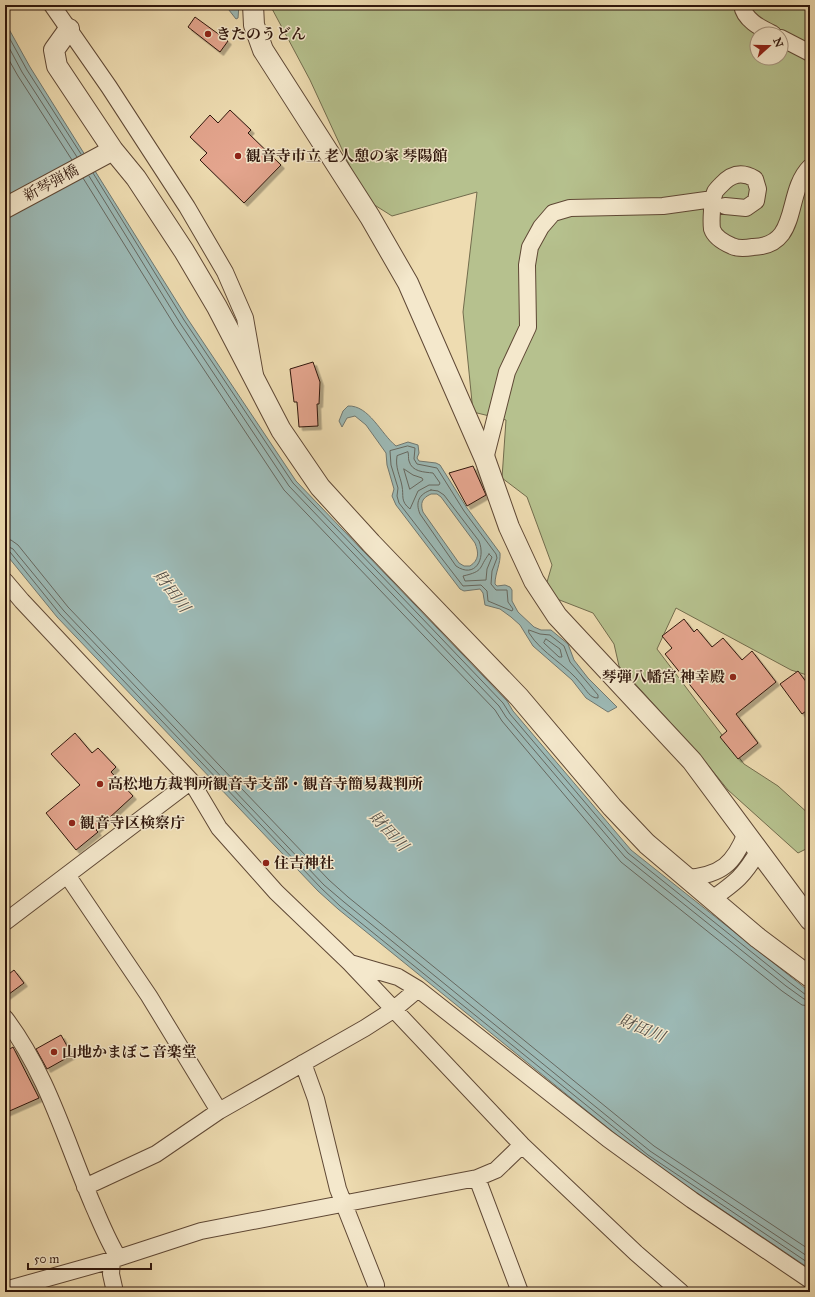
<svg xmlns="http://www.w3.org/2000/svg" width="815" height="1297" viewBox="0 0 815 1297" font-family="'IM FELL Great Primer','Noto Serif JP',serif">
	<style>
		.green { fill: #b6c18e; stroke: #726c4d; fill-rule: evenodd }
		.water { fill: #9cb9b5; stroke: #707871; fill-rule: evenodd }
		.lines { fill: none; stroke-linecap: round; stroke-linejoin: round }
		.shore { stroke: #666860; stroke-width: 1 }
		.building { fill: #e4a58e; stroke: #2f160c; filter: url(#shadow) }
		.minor-casing { stroke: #5f4835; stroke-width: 18 }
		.tertiary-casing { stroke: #5f4835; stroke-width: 22 }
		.minor { stroke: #f4e8cc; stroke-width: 16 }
		.tertiary { stroke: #f4e8cc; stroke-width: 20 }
		.poi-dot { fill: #8f2418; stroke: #f4e8cc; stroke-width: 1.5 }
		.labels { text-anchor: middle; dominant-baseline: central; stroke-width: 3; stroke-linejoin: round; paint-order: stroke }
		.poi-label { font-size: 15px; font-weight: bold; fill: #2f160c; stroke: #f4e8cc; text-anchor: start }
		.street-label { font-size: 15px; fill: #2f160c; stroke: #f4e8cc }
		.water-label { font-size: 16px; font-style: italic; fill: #554f47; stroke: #f4e8cc }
	</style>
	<defs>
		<filter id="shadow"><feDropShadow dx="3.5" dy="3.5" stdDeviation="0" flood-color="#0004"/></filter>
	</defs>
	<rect width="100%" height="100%" fill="#eedcb1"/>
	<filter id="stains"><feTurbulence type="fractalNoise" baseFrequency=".005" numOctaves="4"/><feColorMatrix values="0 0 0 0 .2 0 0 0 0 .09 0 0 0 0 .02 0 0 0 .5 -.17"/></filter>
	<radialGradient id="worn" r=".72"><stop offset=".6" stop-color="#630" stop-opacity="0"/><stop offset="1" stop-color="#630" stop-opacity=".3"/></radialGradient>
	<path class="green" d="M270,5H810V676L791,670L676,608L657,649L744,764L778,786L810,815V847L798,853L728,790L699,754L619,666L614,644L593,613L557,599L547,582L552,565L527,497L502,478L506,420L473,412L463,312L477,192L392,216L365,199L310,80ZM757,34H781V58H757Z"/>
	<path class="water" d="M225,5H239L238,18L236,19Z
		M5,22L30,67L187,318L296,481L507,701L513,711L631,850L810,992V1269L645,1158L338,909L318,891L57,617L5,553Z
		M348,406C369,405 381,434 396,446L408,442L418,445L419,453L417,458L419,461L436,463L440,465L467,508L500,553C501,563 495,573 495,584L497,586L505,585L510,587L512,590V601L518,612L534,627L541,630H551L568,644L574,660L588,678L617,707L608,712L586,698L572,680L533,646L520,625L511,617L500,609L485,605L483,593L480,589L464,591L460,589L396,505L392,496L394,489L387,465L386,453L366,425L355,416L347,418L342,427L339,421L343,411ZM431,494H437L441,497L475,543C479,553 479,560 470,566H464L459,563L423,512C420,503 422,498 431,494Z"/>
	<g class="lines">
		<path class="shore" d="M5,30L27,70L81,154
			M5,40L22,72L77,157
			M5,53L18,76L72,160
			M93,173L184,320L293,483L503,703L510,714L628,853L789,982L806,995H810
			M89,176L180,323L289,486L499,706L506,717L625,857L786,986L804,999L810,1000
			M83,178L175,326L284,490L495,710L502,721L621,862L782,991L802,1005L810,1006
			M408,446L415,448L414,459L417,464L437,468L464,511L496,554L497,558L492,571L491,584L496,590H507L508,602L513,609L512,611L488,601L487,591L481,585L463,586L399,503L397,496L398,488L391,465L390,451Z
			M408,452C409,455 408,458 409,461C412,472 424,472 433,473L440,483L439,485H429L418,491L410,509C400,501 404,496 402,486C400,475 395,468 397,456Z
			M404,469L413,475L422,478L423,480L410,489Z
			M431,490L438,491L444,495L479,541C486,559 475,579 456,566L420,514C415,502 419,494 431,490Z
			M5,539L11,540L18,545L68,607L329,880L348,897L654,1146L810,1250
			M5,545L13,549L64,611L324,885L344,902L650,1151L810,1258
			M5,551L10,552L60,614L321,888L340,906L648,1155L810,1264
			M489,554L492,557L487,569L486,580L465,581L463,576C485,571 478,568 489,554Z
			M529,630L540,634L550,635L564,646L570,662L598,695V698C590,698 587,691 582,685C567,665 542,654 529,633Z
			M546,639L560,649L562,657H559L544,643Z"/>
	</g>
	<path class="building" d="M195,17L228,41L220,52L188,27Z
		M230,110L251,130L248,133L281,165L244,203L200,160L207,153L190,137L210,115L218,123Z
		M313,362L320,382L319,404H317L318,426L299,427L297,402H294L290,369Z
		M473,466L486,495L467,506L449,473Z
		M684,619L694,632L697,629L712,647L723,638L742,660L752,651L776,682L736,714L758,743L738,759L720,737L727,731L665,654L672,648L662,636Z
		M798,671L810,687V708L802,714L780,684Z
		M75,733L92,753L98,748L116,767L111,772L133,796L96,830L98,832L76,850L46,813L80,785L51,754Z
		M14,970L24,983L5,997V977Z
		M61,1035L72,1055L47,1069L36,1049Z
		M13,1047L39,1098L5,1113V1052Z"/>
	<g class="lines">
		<g class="minor-casing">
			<path id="minor" d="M52,5L109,87L187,207L225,272L245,318L255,375
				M742,5C744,20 761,28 773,34
				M781,38L810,53
				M725,206L746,208L756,201L758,189L755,179C742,171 731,174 721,185C719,187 716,190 715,192C712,198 711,222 712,229C715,238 725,243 732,246C738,249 747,248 753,247C801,246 784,193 810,167
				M485,459L507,372L528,327L527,265L530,247L541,227L553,213L570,208L663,206L706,200
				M5,581L22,601L191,781L219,828L276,892L350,963L522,1145L636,1253L681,1292
				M67,875L149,996L219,1111
				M687,878C721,875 734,864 746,833
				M712,899C736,882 744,876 759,850
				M5,922L191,781
				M350,963L398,977L418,989
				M5,1018C47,1073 66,1142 93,1205C101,1223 108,1241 118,1257
				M303,1063L316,1099L338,1189L376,1285V1292
				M477,1178L520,1292
				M85,1187L156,1154L219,1111L365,1028L393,1010L418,989L608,1139L692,1200L810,1280
				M112,1260L111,1274L115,1292
				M5,1290L112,1260L201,1231L477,1178L496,1170L522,1145"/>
		</g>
		<g class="tertiary-casing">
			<path id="tertiary" d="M253,5L254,25L263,50L370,217L408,283L485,459L509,527L534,581L557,616L692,761L810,920
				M69,29L54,50L57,66L113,150L136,178L184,251L217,307L281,430L320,487L371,543L519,697L612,807L647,844L758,938L810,977
				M5,208L113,150"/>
		</g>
		<use href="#minor" class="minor"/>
		<use href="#tertiary" class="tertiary"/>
	</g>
	<g class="poi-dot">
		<circle cx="208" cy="34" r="4"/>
		<circle cx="238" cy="156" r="4"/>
		<circle cx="733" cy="677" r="4"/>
		<circle cx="100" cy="784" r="4"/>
		<circle cx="72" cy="823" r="4"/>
		<circle cx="266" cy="863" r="4"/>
		<circle cx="54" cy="1052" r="4"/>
	</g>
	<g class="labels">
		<g class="poi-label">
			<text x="216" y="34">きたのうどん</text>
			<text x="246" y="156">観音寺市立 老人憩の家 琴陽館</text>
			<text x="725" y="677" text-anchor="end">琴弾八幡宮 神幸殿</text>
			<text x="108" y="784">高松地方裁判所観音寺支部・観音寺簡易裁判所</text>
			<text x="80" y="823">観音寺区検察庁</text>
			<text x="274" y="863">住吉神社</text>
			<text x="62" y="1052">山地かまぼこ音楽堂</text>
		</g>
		<g class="street-label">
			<text transform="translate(51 183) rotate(-28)">新琴弾橋</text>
		</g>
		<g class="water-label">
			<text transform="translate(172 591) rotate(53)">財田川</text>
			<text transform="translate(389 831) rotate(47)">財田川</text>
			<text transform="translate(642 1028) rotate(23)">財田川</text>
		</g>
	</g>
	<rect width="815" height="1297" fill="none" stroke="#eedcb1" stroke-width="20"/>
	<rect x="6" y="6" width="803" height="1285" fill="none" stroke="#2f160c" stroke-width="2"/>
	<rect x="10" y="10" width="795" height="1277" fill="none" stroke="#2f160c"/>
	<g transform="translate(769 46) rotate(69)"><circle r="19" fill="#f4e8cc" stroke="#a5947f"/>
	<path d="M0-3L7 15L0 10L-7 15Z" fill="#8f2418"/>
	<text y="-6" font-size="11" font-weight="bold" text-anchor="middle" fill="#2f160c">N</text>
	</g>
	<path d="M28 1263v6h123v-6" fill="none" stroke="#2f160c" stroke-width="2"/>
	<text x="34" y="1263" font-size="12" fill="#2f160c" stroke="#f4e8cc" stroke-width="3" paint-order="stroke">50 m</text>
	<rect width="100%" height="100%" filter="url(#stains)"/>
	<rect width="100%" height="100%" fill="url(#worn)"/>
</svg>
